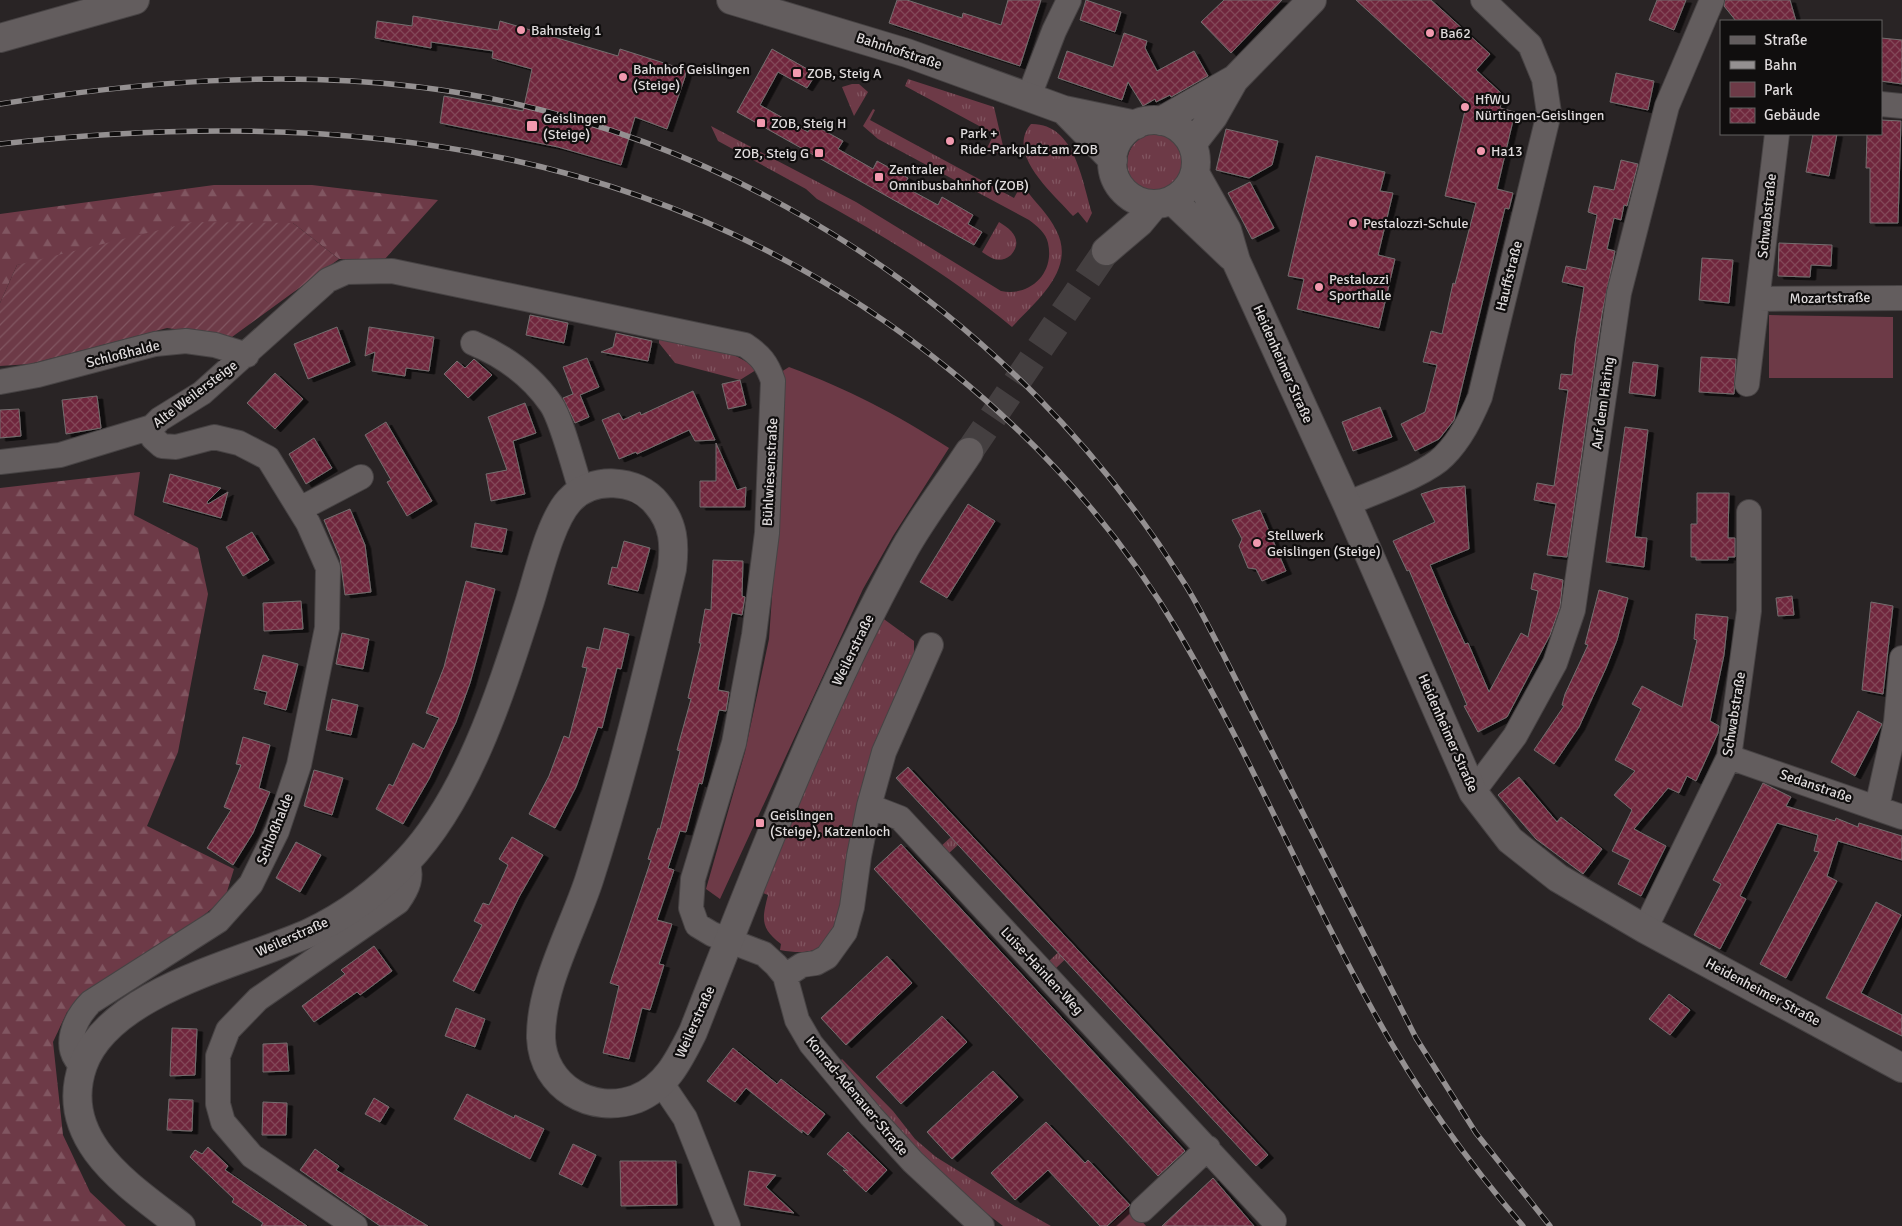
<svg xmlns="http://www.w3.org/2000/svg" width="1902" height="1226" viewBox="0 0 1902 1226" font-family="Signika,sans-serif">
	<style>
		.grass { fill: url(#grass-tufts) }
		.forest { fill: url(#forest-firs) }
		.park { fill: #6d3a47 }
		.garden { fill: url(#garden-furrows) }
		.building { fill: url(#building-cross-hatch); stroke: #736d6e; filter: url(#shadow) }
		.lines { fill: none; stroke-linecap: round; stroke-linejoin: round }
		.secondary-tunnel { stroke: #443f40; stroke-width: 28; stroke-dasharray: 28 14; stroke-linecap: butt }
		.street-casing { stroke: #474344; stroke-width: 26 }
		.secondary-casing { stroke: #474344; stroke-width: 30 }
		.street { stroke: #635d5e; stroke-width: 24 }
		.secondary { stroke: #635d5e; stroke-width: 28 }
		.rail-casing { stroke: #949091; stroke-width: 5.5 }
		.rail { stroke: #100e0e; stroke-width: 4; stroke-dasharray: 11; stroke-linecap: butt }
		.poi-dot { fill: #f29aaf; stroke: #100e0e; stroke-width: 2 }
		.labels { text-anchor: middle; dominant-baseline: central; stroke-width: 4.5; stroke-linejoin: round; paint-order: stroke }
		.poi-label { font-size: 14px; fill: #dfdbdc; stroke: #100e0e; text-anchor: start }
		.street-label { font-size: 14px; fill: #dfdbdc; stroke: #100e0e }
	</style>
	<defs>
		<pattern id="grass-tufts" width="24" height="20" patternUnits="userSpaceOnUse" patternTransform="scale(1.25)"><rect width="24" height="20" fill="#6d3a47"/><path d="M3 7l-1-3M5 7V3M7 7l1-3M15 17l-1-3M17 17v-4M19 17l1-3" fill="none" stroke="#815661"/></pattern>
		<pattern id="forest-firs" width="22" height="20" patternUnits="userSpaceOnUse" patternTransform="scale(1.25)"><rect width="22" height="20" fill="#6d3a47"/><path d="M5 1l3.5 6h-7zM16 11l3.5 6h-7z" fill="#815661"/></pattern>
		<pattern id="garden-furrows" width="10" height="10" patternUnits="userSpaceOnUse" patternTransform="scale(1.25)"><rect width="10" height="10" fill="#6d3a47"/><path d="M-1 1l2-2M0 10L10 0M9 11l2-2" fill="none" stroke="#815661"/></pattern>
		<pattern id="building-cross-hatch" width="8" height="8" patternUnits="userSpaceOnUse" patternTransform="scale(1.25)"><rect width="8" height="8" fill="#6f283d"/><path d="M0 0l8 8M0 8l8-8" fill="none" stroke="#834758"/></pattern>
		<filter id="shadow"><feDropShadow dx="5.5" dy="3" stdDeviation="0" flood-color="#0009"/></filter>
	</defs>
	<rect width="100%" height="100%" fill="#292425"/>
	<path class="grass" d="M908,79L994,107L1003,146L999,154L987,148L994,134L905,86Z
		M852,84H859L868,92L854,116L842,87Z
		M873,109L875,110L870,120L1014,198L1020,187L1026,190C1036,203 1049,215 1056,230C1077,269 1036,301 1012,327C952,277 886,237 817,199L806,189L718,141L711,126L856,202L1001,291C1029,297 1055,274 1048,243C1046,233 1037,226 1029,220L878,139L863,126Z
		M1031,124C1075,123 1082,181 1092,213L1087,223L1078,212L1073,216C1054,194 1005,154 1031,124Z
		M1127 163a29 29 0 1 1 58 0a29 29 0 1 1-58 0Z
		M999,222C1013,230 1023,241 1011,255C1000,264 992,259 982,252Z
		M659,338C688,344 737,348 756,370L740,380L675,363L659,343Z
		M881,617L914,641V654L843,906C828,943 824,958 780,950L781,944C760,928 762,919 768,895L763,893L764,887L790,821Z
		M963,826L970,834L948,854L940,847Z
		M1070,941L1077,948L1055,969L1048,962Z
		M842,1059L893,1111L915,1139L936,1157L1015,1206L1051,1226H1003L946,1182L838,1063Z"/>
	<path class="forest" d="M214,185H312L438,200L384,260L339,259L293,223L17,265L0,303V214Z
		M140,472L134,515L198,548L208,594L178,752L147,826L234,869L225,898L168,944L106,983L67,1012L53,1042L63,1135L90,1192L126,1226H0V488Z"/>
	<path class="park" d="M1769,315L1893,317V378H1769Z
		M789,367C850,390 894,413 949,448L893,536L863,589L720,899L706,889L745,752L769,639L776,539L781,372Z
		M1130,1207L1146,1226H1109Z"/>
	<path class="garden" d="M192,222L293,223L339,259L232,337L167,328L30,364L0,366V303L17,265Z"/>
	<path class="building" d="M897,0H907L962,18L963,13L1001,25L1008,0H1041L1020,66L889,23Z
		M1086,0L1121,12L1115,32L1080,20Z
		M1224,0H1282L1231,53L1201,22Z
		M1356,0H1431L1490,54L1476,70L1503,95L1500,108L1515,112L1497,189L1513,193L1509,209L1505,208L1454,420L1439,439L1415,451L1401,424L1425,412L1437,365L1423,362L1431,331L1442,334L1453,283L1455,284L1476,203L1445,196L1467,102Z
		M1657,0H1686L1674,30L1649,20Z
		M1725,0H1790L1796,21H1736L1724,6Z
		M413,16L498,30L500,21L618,56L620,49L686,70L685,77L667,129L635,117L621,165L558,147L440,123L444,96L523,111L532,69L492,58L493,51L431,42V48L375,38L377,21L412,26Z
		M1124,33L1147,41L1145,48L1157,71L1194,51L1208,76L1171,97L1170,95L1156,102L1155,99L1143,106L1128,82L1122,100L1058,78L1067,51L1113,67Z
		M1881,38L1902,40V84L1881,81Z
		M772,49L816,74L807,88L778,72L760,105L808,132L812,124L843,141L838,149L873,169L877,161L908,178L903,186L938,205L942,197L973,215L968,224L982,232L974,245L737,112Z
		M1616,73L1654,81L1648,110L1610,102Z
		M1881,120L1901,121L1898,223H1870V168H1866L1867,134H1881Z
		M1226,129L1278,141L1272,165L1249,178L1216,170Z
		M1813,134H1837L1829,176L1806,172Z
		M1316,156L1385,172L1380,191L1393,193L1378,255L1395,259L1379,328L1297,309L1304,279L1288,276Z
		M1621,160L1638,164L1627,206L1624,205L1621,220L1614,218L1607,249L1615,251L1602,314L1567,557L1547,555L1556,504L1534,500L1537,483L1554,486L1568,390L1559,389L1561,374L1572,375L1575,343L1584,287L1562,282L1566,266L1586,270L1597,215L1588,212L1594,186L1614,190Z
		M1250,182L1274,228L1252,239L1228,193Z
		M1779,243L1832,245L1831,266L1811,265L1810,277L1778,276Z
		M1702,258L1733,260L1729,303L1699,300Z
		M530,315L568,323L564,343L526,335Z
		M337,327L350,362L308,379L294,344Z
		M369,327L434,337L429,371L406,368L405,376L372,371L375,352L365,356Z
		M616,333L652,341L648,361L601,352L613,347Z
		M1701,357L1736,359L1734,394L1699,392Z
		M587,358L599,387L580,395L589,417L575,423L563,398L573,394L563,367Z
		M474,359L492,375L468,398L444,374L457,361L465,368Z
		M1633,362L1658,365L1655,396L1629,393Z
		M275,373L303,399L275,429L247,403Z
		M740,380L746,405L728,409L722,384Z
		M693,391L715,440L695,441L689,430L637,454L636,452L619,459L602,420L619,413L623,420L640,412L641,415Z
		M97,396L101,428L66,434L62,400Z
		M525,403L536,433L513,441L525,494L491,501L486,474L507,470L488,417Z
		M1380,407L1392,437L1353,451L1342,422Z
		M19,409L21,436L0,438V410Z
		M386,422L432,501L407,516L387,482L391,480L365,435Z
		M1625,427L1648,430L1635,537L1647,538L1644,567L1606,562Z
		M314,438L332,468L306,484L289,454Z
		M716,443L737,490L746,487L745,507H700V481H716Z
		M170,474L221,488L207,502L208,504L228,492L221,518L163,502Z
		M1465,486L1469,549L1430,565L1448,607L1465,644L1468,643L1489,692L1521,633L1528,637L1538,591L1531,589L1534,573L1563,580L1560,607L1550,635L1507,717L1478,732L1464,706L1467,705L1409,570L1407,571L1393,541L1435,522L1421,494L1440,488Z
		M1697,493H1729L1728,538H1735V557H1728V560H1696V557H1691V524H1697Z
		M968,504L995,521L947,598L920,582Z
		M350,509L365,545L371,592L345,595L340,558L324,520Z
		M1260,510L1286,571L1262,581L1256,569L1248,568L1239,546L1242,539L1232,520Z
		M475,523L507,529L502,552L471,547Z
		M252,532L269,560L243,576L226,547Z
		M624,541L650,548L638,591L608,584L612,567L617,568Z
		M713,560L743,561L742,596L745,597L742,615L732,613L718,690L729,692L726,711L719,710L702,784L699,783L686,832L680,831L668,868L674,870L657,920L672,924L659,964L664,965L650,1010L642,1008L629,1059L603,1053L619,986L610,983L651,860L648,859L658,828L660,829L680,751L677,750L691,699L688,698L701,643H699L705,609L711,610Z
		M466,581L495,589L482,640L470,683L456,722L429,779L403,824L376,809L389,784L393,786L413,743L424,749L439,718L426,713L444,667Z
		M1599,590L1628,598L1617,640L1606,668L1579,727L1554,764L1534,750L1564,706L1562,705L1565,694L1588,645L1585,644Z
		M1792,596L1794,615L1778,616L1776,598Z
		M301,601L303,629L264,631L263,603Z
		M1871,602L1893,606L1883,694L1862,690Z
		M1696,614L1728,617L1724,655L1710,721L1719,726L1718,733L1696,781L1687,776L1679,793L1668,788L1634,829L1666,846L1641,896L1618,884L1630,860L1612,851L1632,810L1614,795L1635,771L1615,760L1641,709L1632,704L1642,686L1682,707L1697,640L1694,639Z
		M604,628L629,634L621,669L617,668L602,728L598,727L576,787L555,828L529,814L549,776L564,736L569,738L587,668L582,667L587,647L599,650Z
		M342,633L369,639L363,669L336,664Z
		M263,655L298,664L286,710L264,704L267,692L254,689Z
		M332,699L358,705L351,735L326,730Z
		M1858,711L1882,724L1855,776L1831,762Z
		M243,737L270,745L259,788L270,792L253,833L233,865L207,848L231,810L224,807L241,765L236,764Z
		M908,767L1268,1155L1256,1166L896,778Z
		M314,770L343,778L332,815L304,806Z
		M1519,777L1557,822L1561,817L1602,849L1583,874L1536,839L1498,795Z
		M1763,783L1791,797L1786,806L1835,821L1836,818L1858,827L1859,823L1902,836V860L1838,841L1827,876L1837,881L1786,978L1760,964L1819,852L1814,851L1818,835L1777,823L1740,896L1746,899L1720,949L1694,935L1721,884L1713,880Z
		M512,837L543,855L519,897L474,991L453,981L482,925L474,921L483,903L489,905L508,865L499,859Z
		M296,842L321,855L300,892L276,878Z
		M901,844L1185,1151L1158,1176L874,869Z
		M1876,902L1901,915L1861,993L1902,1015V1036L1826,998Z
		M374,946L392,971L360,995L357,992L314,1022L302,1006L345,974L341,970Z
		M887,956L912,983L846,1045L821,1018Z
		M1669,994L1690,1010L1670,1035L1649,1019Z
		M456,1008L485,1019L475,1047L445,1036Z
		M942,1016L967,1042L901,1104L876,1077Z
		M172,1028L197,1029L195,1075L170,1076Z
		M287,1043L289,1071L263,1072V1044Z
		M733,1048L777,1084L781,1079L825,1114L808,1135L802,1130V1133L746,1088L735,1102L707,1081Z
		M993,1071L1018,1097L952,1159L927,1132Z
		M467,1094L514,1118L515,1115L544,1129L530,1159L454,1119Z
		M374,1098L389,1107L380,1122L365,1114Z
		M169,1099L193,1100L192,1131L167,1130Z
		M263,1102L287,1103L286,1135H262Z
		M1046,1122L1085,1163L1088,1160L1130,1205L1107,1226H1100L1048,1170L1015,1200L991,1173Z
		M848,1132L887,1170L866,1192L843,1170L848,1171L827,1154Z
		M573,1144L596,1155L582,1185L559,1174Z
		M208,1147L228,1166L225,1170L307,1226H261L263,1223L232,1202L234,1199L190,1157L195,1150L202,1154Z
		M315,1149L339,1166L336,1170L428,1226H380L364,1215L300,1170Z
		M620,1161H676L677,1205L621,1206Z
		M749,1171L776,1175L766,1187L794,1213L744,1205Z
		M1213,1178L1254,1226H1162Z"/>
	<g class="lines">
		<path class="secondary-tunnel" d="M969,452L1106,251"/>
		<g class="street-casing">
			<path id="street" d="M1029,96L1054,31L1069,0
				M1881,104L1902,106
				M1758,299L1902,298
				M473,343C504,356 531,375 551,404C562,420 574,469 581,490
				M0,382L38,375L155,344L186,341L215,345L247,355
				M1747,384L1777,134
				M0,462L60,455L152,427L160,419L202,393L328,280L346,272L392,271L745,345C760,355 767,363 773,381L767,533L754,635L734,743L693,879L691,908L697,925L712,934L764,954L776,965L785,976L797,1020L811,1044L871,1116L913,1162L982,1226
				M1347,504C1373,492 1426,475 1444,456C1461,439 1471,418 1480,397L1549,113L1544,79L1530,45L1483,0
				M300,509L361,477
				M1729,757L1902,817
				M1473,792L1515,736L1555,663L1573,610L1619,293L1667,106L1712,0
				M869,806L900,818L1274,1221
				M1877,807L1896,722L1902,658
				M1645,929L1729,757L1749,611V512
				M785,976L802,965L816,963L827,957L845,932L852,907L859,856L869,806L884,752L931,645
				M83,1066C60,1049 75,1018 91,1002L218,921L251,884L277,831L299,765L327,628L328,568L308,523L268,458L239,443L214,437L176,447L162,446L153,438L152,427
				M662,1084L685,1118L728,1226
				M1142,1210L1208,1148
				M355,1226L252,1156L223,1122L218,1104V1056L228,1030L258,999L398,902C408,888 413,877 407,861"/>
		</g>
		<g class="secondary-casing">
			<path id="secondary" d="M731,0L907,53L1064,110L1136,125
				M0,38L135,0
				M1064,110L1113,160
				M1112 162a42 42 0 1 1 84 0a42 42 0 1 1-84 0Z
				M1161,121L1233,80
				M1192,144L1213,117L1234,80L1312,0
				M1195,173L1227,230L1236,261L1347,504L1473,792L1510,840L1558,878L1645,929L1902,1068
				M1172,200L1231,256
				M1106,251L1140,222L1155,204
				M181,1226C131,1187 56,1141 83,1065C110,991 242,963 309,933C345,916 380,890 407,861C469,796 502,688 529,604C538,576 550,522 569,501C591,476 637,478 657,504C674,524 675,544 672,569C647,674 622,778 589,880C573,929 540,986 541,1038C543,1087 592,1115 636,1099C666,1087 679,1060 693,1032C757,869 819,704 904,550C923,516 948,484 969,452"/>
		</g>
		<use href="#street" class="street"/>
		<use href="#secondary" class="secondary"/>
		<g class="rail-casing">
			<path id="rail" d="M0,104C138,82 280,70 419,87C730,125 1015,314 1181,578C1197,602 1209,628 1223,654L1416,1038L1476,1133L1550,1226
				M0,144C348,105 672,144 951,371C1041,444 1120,532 1179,633C1250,754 1303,884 1371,1007C1413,1085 1465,1159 1523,1226"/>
		</g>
		<use href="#rail" class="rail"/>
	</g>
	<g class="poi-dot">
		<circle cx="521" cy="30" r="5"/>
		<circle cx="1430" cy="33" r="5"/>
		<rect x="792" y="68" width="10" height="10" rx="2.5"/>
		<circle cx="623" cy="77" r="5"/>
		<circle cx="1465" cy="107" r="5"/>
		<rect x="756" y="118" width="10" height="10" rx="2.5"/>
		<rect x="526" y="120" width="12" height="12" rx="2.5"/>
		<circle cx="950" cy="141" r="5"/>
		<circle cx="1481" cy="151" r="5"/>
		<rect x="814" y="148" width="10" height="10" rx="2.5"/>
		<rect x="874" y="172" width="10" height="10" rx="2.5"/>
		<circle cx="1353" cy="223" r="5"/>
		<circle cx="1319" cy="287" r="5"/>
		<circle cx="1257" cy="543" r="5"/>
		<rect x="755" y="818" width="10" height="10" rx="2.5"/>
	</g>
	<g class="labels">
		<g class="poi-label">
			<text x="531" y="30">Bahnsteig 1</text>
			<text x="1440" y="33">Ba62</text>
			<text x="633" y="69">Bahnhof Geislingen<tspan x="633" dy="16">(Steige)</tspan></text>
			<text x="807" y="73">ZOB, Steig A</text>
			<text x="1475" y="99">HfWU<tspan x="1475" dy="16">Nürtingen-Geislingen</tspan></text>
			<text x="543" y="118">Geislingen<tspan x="543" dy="16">(Steige)</tspan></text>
			<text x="771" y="123">ZOB, Steig H</text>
			<text x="960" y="133">Park +<tspan x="960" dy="16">Ride-Parkplatz am ZOB</tspan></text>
			<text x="1491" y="151">Ha13</text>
			<text x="809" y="153" text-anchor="end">ZOB, Steig G</text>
			<text x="889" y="169">Zentraler<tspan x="889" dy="16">Omnibusbahnhof (ZOB)</tspan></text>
			<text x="1363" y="223">Pestalozzi-Schule</text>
			<text x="1329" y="279">Pestalozzi<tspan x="1329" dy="16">Sporthalle</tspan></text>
			<text x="1267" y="535">Stellwerk<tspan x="1267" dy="16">Geislingen (Steige)</tspan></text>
			<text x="770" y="815">Geislingen<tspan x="770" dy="16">(Steige), Katzenloch</tspan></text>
		</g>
		<g class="street-label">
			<text transform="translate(899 51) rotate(18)">Bahnhofstraße</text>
			<text transform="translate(1767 216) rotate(-84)">Schwabstraße</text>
			<text transform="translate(1509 276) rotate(-76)">Hauffstraße</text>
			<text transform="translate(1830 298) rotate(-1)">Mozartstraße</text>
			<text transform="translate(123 354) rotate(-14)">Schloßhalde</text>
			<text transform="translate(1283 364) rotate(66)">Heidenheimer Straße</text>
			<text transform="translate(195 394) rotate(-37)">Alte Weilersteige</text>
			<text transform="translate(1603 403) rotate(-82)">Auf dem Häring</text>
			<text transform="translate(770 472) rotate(-87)">Bühlwiesenstraße</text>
			<text transform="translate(853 650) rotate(-64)">Weilerstraße</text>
			<text transform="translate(1734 714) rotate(-81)">Schwabstraße</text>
			<text transform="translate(1448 733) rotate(66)">Heidenheimer Straße</text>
			<text transform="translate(1816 786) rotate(19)">Sedanstraße</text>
			<text transform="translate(275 829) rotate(-68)">Schloßhalde</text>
			<text transform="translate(292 937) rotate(-24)">Weilerstraße</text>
			<text transform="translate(1042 971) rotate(47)">Luise-Hainlen-Weg</text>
			<text transform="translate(1763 992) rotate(28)">Heidenheimer Straße</text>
			<text transform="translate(695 1022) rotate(-66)">Weilerstraße</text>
			<text transform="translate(857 1096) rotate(50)">Konrad-Adenauer-Straße</text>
		</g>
	</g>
	<rect x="1720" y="20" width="162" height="115" fill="#100e0e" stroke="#636060"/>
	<rect x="1730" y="36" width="25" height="8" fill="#635d5e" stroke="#636060"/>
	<text x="1764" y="45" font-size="15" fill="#dfdbdc">Straße</text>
	<rect x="1730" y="61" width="25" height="8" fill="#949091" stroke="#636060"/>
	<text x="1764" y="70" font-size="15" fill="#dfdbdc">Bahn</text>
	<rect x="1730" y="82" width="25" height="15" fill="#6d3a47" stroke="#636060"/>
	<text x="1764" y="95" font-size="15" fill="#dfdbdc">Park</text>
	<rect x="1730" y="108" width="25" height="15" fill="url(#building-cross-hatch)" stroke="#636060"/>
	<text x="1764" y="120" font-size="15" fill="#dfdbdc">Gebäude</text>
</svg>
